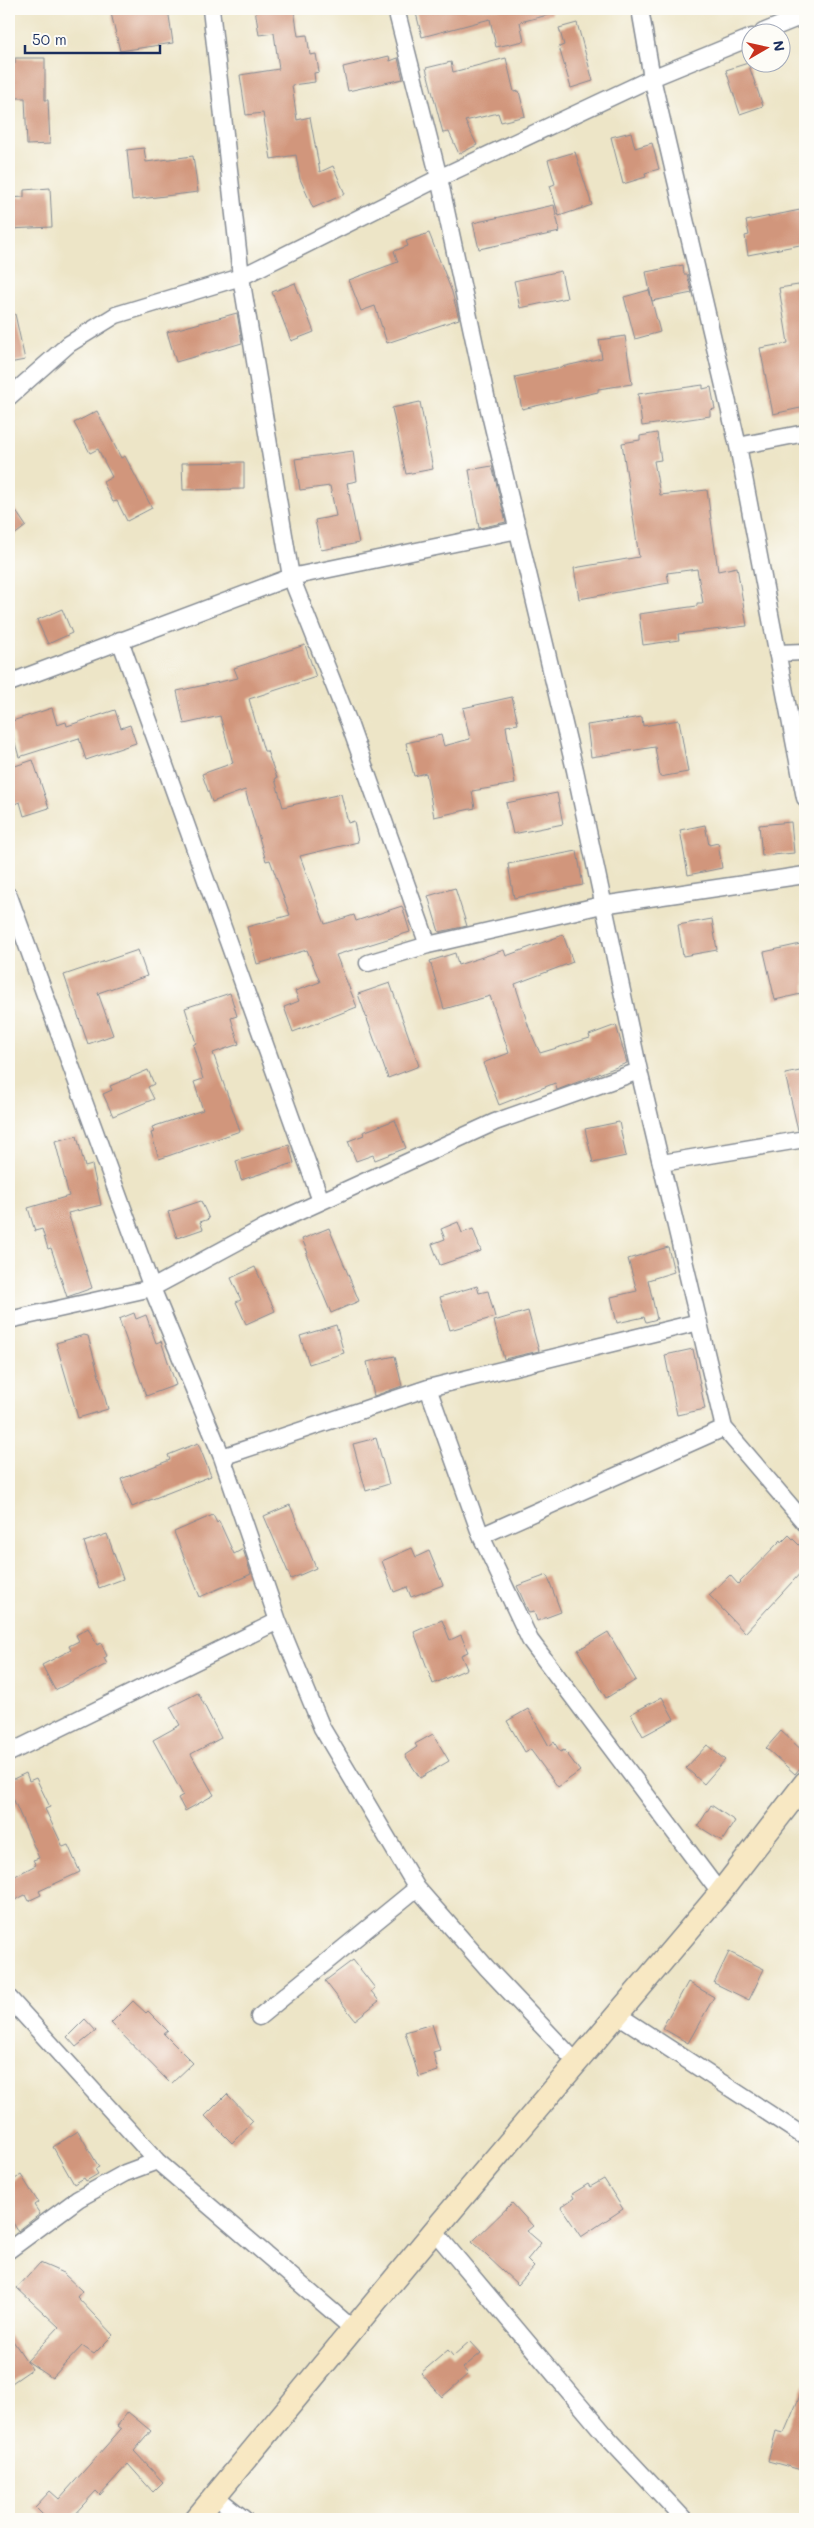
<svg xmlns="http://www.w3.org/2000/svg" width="814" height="2528" viewBox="0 0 814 2528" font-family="Mali,sans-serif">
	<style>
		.building { fill: #d1967b }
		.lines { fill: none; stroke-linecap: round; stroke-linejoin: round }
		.street-casing { stroke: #848a92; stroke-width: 19 }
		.secondary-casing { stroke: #848a92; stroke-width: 25 }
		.street { stroke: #fff; stroke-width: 16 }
		.secondary { stroke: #f8e8c3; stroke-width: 22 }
	</style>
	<rect width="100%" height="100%" fill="#fdfcf7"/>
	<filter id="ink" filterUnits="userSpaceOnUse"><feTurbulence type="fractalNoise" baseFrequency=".02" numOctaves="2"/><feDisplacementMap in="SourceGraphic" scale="10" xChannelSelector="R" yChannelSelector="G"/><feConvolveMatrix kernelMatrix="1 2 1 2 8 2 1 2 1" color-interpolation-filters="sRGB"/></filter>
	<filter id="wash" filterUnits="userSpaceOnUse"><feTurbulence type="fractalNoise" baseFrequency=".0096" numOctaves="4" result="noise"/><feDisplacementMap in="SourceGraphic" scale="20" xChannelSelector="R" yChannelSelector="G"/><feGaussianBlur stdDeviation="1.12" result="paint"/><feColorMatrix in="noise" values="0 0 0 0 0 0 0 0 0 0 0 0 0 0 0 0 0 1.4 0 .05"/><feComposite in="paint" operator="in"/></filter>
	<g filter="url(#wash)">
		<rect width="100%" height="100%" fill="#ede5c7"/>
		<g id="blocks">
			<path class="building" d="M110,9H168L173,43L120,51Z
				M255,9H294L298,36L307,35L310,55L316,54L319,72L314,73L315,82L292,85L297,120L310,117L320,172L333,166L345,194L313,208L300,179L296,155L271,159L263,113L246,115L240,75L279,69L274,33L259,35Z
				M415,9H551L552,14L520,22L524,41L496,47L490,19L422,37Z
				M577,23L593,81L571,88L559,47L564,45L559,28Z
				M389,56L390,61L398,58L403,79L348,91L343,67Z
				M15,58H45V100H48L50,144L27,145L25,98H13V92H9V64H15Z
				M506,58L514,92L519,91L525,116L501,122L498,113L465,121L477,145L459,154L449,132L443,133L426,68L451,62L453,72Z
				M748,63L763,106L740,114L726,70Z
				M631,132L635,148L652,143L659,169L645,173L646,177L623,184L611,137Z
				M144,148L146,162L193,156L198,192L132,200L127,150Z
				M575,152L592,205L559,216L550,186L555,184L548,160Z
				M50,188L52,227L9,229V198L24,197V190Z
				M554,205L560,232L479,249L473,223Z
				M805,209V244L748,255L745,236L749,235L746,221Z
				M429,233L452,292L459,319L387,343L375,306L361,311L349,280L398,262L394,251L408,246L406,241Z
				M683,265L684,274H687L692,293L652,301L646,272Z
				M561,271L567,298L520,308L514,281Z
				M295,283L314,332L291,341L272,292Z
				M805,284V407L773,414L760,348L788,343L779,288Z
				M649,290L660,332L635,339L624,297Z
				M237,313L242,343L176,362L167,332Z
				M9,314H15L25,360L9,363Z
				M625,336L632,384L598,389V392L522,409L515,377L602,358L599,340Z
				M703,385V389L711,387L715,409L710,410V416L642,426L638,394Z
				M420,402L433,469L406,474L392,408Z
				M97,411L121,458L125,456L152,508L127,521L117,501L113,502L103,482L112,477L98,449L90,453L74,423Z
				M657,433L661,460L654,461L660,495L707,490L718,571L737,567L747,626L678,634L679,640L643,645L639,614L697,606V603H703L697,569L667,573L669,583L579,599L574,568L639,557L622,443L640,440V436Z
				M353,451L357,481L347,483L359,543L321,550L315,520L336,516L330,486L300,490L295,459Z
				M244,462V489L183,490L182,463Z
				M492,466L506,522L479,528L469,470Z
				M9,501L26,526L9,539Z
				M62,609L72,633L48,644L37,620Z
				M305,645L316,677L249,699L264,751H267L277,778L275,779L283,807L341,794L348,823L354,821L358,842L300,856L325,924L354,915L356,921L402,906L410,932L336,955L357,1007L293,1032L284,1007L299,1001L295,991L320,982L307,950L257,964L247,927L290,915L270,860L266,861L245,790L212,802L202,774L233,763L220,716L184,724L177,691L238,678L234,668Z
				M512,697L518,724L506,726L515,784L472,791L475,808L434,817L426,773L414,776L406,743L441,735L444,746L470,739L463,708Z
				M52,708L57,725L66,722L67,726L115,710L121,728L130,725L136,743L86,760L79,738L19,757L9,722Z
				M642,717L643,726L679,720L688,772L660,777L655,747L591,757L587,725Z
				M33,760L49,808L24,816L20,802L9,806V768Z
				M557,793L563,824L513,834L506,803Z
				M791,822L794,853L762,856L759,825Z
				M705,825L709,845L718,843L722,868L688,875L680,830Z
				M577,851L583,885L514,898L508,864Z
				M455,888L467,926L439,932L428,896Z
				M712,919L717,950L683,956L678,925Z
				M563,935L573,962L515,984L529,1028L540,1053L590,1038L589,1035L616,1025L627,1063L557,1090L555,1083L499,1105L483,1063L509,1053L490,996L444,1009L430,961L455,953L458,965L504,950L506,956Z
				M805,943V993L775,1000L764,952Z
				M138,950L147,976L98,993L113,1035L88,1044L64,975Z
				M390,983L419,1066L388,1078L358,994Z
				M230,993L237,1016L231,1018L239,1044L213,1053L240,1131L159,1159L151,1133L154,1132L152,1127L203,1110L194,1082L203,1079L193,1045L196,1043L185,1008Z
				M148,1070L154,1084L148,1087L154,1099L113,1116L103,1094L112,1090L110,1086Z
				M805,1070V1129L798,1130L785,1074Z
				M395,1120L406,1148L375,1160L373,1155L356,1161L348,1141L364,1135L363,1132Z
				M619,1122L626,1156L593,1163L585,1129Z
				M77,1136L85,1167L92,1165L101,1205L68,1213L92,1288L67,1297L51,1248L48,1249L42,1229L35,1231L28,1208L69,1196L55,1141Z
				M289,1145L294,1163L241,1180L236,1161Z
				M201,1201L209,1219L200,1222L203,1229L177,1238L168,1212Z
				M458,1222L462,1233L473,1229L481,1251L440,1265L432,1244L445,1239L441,1229Z
				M329,1228L359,1301L331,1313L306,1254L308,1253L302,1239Z
				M668,1247L674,1272L648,1280L657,1319L646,1322L644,1317L617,1323L611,1297L637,1291L628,1259Z
				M255,1267L275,1311L246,1324L236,1302L241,1300L231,1278Z
				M477,1286L479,1293L488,1291L495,1317L450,1330L440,1297Z
				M528,1311L539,1351L504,1359L494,1321Z
				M134,1313L136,1319L146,1315L156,1343L161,1341L176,1385L146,1396L119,1319Z
				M336,1325L344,1353L309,1364L300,1336Z
				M84,1335L88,1336L108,1409L78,1418L56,1343Z
				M693,1349L705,1409L677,1415L665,1355Z
				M395,1356L402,1386L374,1396L367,1362Z
				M376,1438L389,1484L366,1491L353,1444Z
				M198,1443L211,1476L132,1507L121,1479L170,1460L168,1455Z
				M290,1505L316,1568L291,1579L264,1516Z
				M213,1515L217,1523L219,1521L234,1554L243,1549L251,1574L200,1597L174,1532Z
				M107,1534L123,1579L99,1588L84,1542Z
				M789,1535L805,1551V1568L745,1633L709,1595L730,1575L738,1584L781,1540L782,1542Z
				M412,1548L416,1557L429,1551L443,1585L411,1597L407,1587L394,1592L382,1561Z
				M547,1575L561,1612L537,1621L534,1612L529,1613L517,1586Z
				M442,1620L450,1640L461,1635L468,1652L461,1655L467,1669L433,1684L414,1632Z
				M88,1628L97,1645L101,1643L107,1656L104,1658L107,1664L55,1690L42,1665L71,1650L69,1646L79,1641L76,1635Z
				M608,1632L636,1680L606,1698L578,1650Z
				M198,1693L221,1738L191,1754L214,1795L185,1811L178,1798L183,1795L153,1740L180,1725L170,1707Z
				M662,1697L674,1719L643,1736L631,1714Z
				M528,1709L549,1746L554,1742L560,1752L564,1750L580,1771L558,1787L530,1749L525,1752L507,1721Z
				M781,1731L805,1753V1762L795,1774L766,1748Z
				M433,1734L449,1761L420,1778L405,1755L417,1747L415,1744Z
				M707,1745L725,1760L704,1784L686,1768Z
				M26,1773L29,1781L36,1778L50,1807L45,1809L63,1847L68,1845L80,1872L39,1891L41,1895L28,1901L25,1895L9,1903V1879L36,1865L33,1860L39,1858L9,1789V1781Z
				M711,1805L735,1821L722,1841L698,1826Z
				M729,1952L764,1969L749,2000L714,1983Z
				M353,1960L375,1988L371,1991L379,2001L355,2020L325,1981Z
				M688,1982L714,1997L688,2043L662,2028Z
				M133,2001L146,2013L148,2011L168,2031L164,2034L193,2063L171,2084L111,2023Z
				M85,2019L96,2031L76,2047L67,2037Z
				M432,2024L440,2050L433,2052L438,2071L419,2077L405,2032Z
				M227,2094L253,2121L232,2143L205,2116Z
				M78,2131L99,2167L95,2169L98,2174L86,2181L84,2178L74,2184L53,2147Z
				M21,2175L38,2202L34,2205L40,2214L18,2231L9,2216V2183Z
				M604,2179L623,2209L581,2237L561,2207L574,2198L572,2194L588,2184L590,2187Z
				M512,2203L533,2226L527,2231L541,2243L527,2260L534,2267L518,2285L472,2242Z
				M40,2263L63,2273L82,2291L77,2297L113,2335L94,2354L82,2346L52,2378L27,2361L59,2327L17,2288Z
				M9,2335L32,2369L9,2385Z
				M470,2341L481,2353L463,2368L468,2374L442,2397L421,2373L448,2350L453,2356Z
				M805,2384V2471L768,2461L776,2431L784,2433Z
				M128,2412L151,2431L134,2451L163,2482L153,2492L128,2464L100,2495L96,2491L70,2519H47L35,2507L50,2491L59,2499L121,2429L117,2426Z"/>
		</g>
	</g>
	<g filter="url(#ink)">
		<use href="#blocks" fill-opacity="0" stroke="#848a92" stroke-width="1"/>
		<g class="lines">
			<g class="street-casing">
				<path id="street" d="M211,9L241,277L291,577L349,723L428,945
					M396,9L439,178L489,410L575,770L639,1071L724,1428L805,1523
					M640,9L652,78L738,446L805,798
					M763,32L805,15
					M9,397L69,344L116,315L241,277L439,178L652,78L752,37
					M738,446L805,433
					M120,640L321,1201
					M777,653L805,652
					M9,683L291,577L518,530
					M9,896L152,1288L222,1457L278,1621L322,1728L417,1888L487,1968L577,2063
					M368,963L428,945L602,905L805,875
					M662,1163L805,1139
					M9,1320L152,1288L263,1228L495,1122L639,1071
					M428,1388L481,1536L530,1640L720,1893
					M222,1457L428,1388L699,1322
					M481,1536L724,1428
					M9,1753L278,1621
					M9,1998L157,2161L353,2329
					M618,2015L805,2137
					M259,2017L417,1888
					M434,2231L608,2438L684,2519
					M9,2250L78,2199L125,2173L157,2161
					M215,2496L244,2519"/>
			</g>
			<g class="secondary-casing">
				<path id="secondary" d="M196,2519L434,2231L720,1893L805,1783"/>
			</g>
			<use href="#street" class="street"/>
			<use href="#secondary" class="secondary"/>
		</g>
	</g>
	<rect width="814" height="2528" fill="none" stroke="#fdfcf7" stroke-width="30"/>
	<g transform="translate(766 48) rotate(81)"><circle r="24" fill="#fdfcf7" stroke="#a3aaba"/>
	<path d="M0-4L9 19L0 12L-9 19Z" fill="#c8321e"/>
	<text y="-8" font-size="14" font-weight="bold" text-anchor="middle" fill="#1b2f5e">N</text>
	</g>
	<path d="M25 45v8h135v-8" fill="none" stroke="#1b2f5e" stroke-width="2.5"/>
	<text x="32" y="45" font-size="15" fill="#1b2f5e" stroke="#fdfcf7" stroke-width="4" paint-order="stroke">50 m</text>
</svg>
